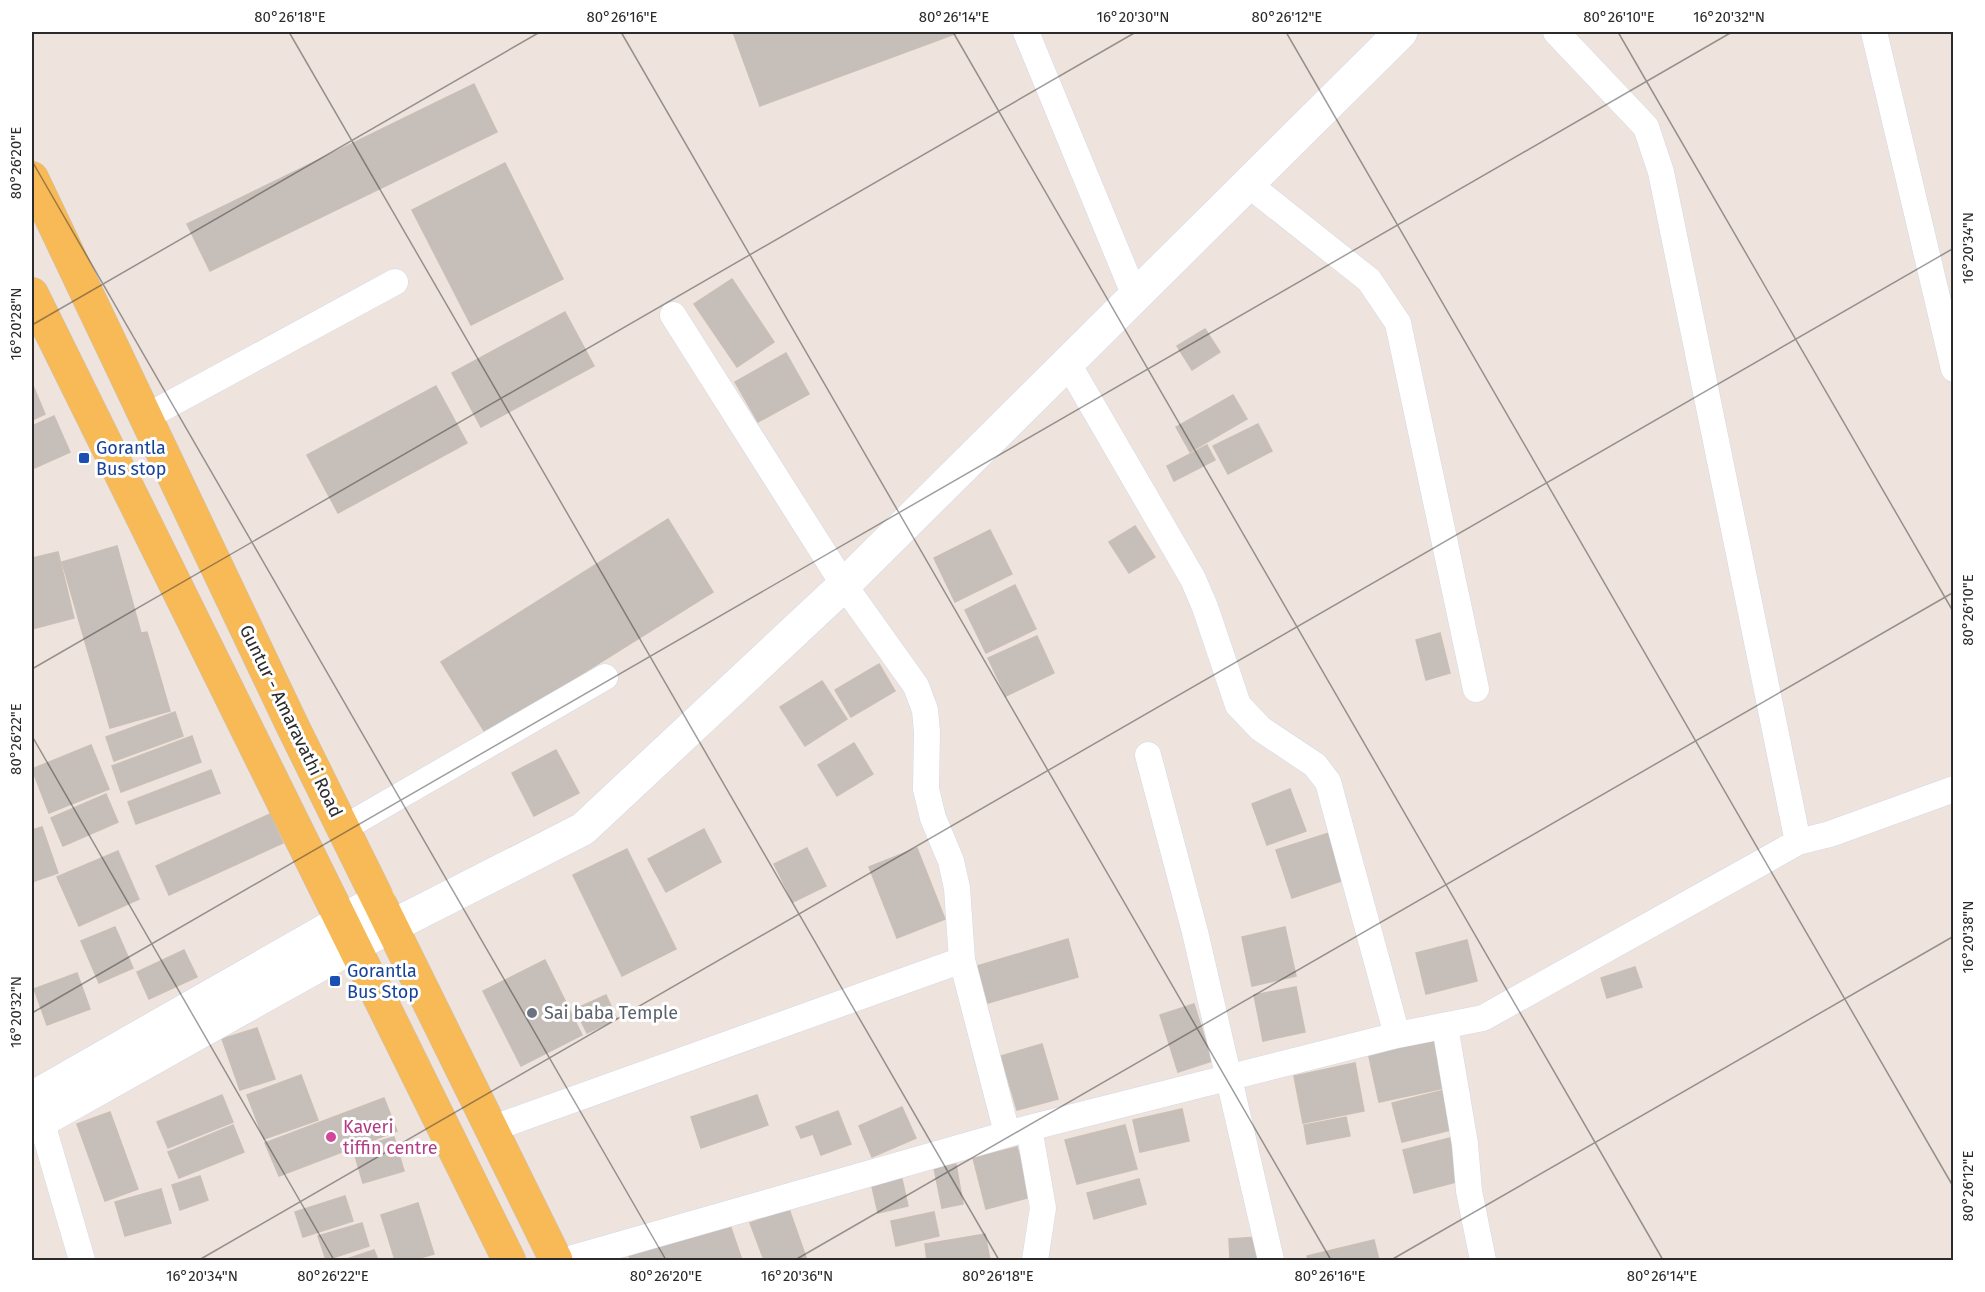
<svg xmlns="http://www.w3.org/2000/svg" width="1985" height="1292" viewBox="0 0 1985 1292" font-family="'Fira Sans',sans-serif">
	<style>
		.building { fill: #c6beb9; stroke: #c9bfb6; stroke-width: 1.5 }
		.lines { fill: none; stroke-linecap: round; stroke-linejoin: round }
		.street-casing { stroke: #d2d8e5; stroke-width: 27 }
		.secondary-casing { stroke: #d2d8e5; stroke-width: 34 }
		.primary-casing { stroke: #c4c4c4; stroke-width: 34 }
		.street { stroke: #fff; stroke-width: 26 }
		.secondary { stroke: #fff; stroke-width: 33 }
		.primary { stroke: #f8b957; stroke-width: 33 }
		.ticks { fill: none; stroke: #2b2b2b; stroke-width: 1.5; stroke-opacity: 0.45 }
		.transit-dot { fill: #1a4fb4; stroke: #fff; stroke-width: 2 }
		.worship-dot { fill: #6b7280; stroke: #fff; stroke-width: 2 }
		.hotel-dot { fill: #d1479c; stroke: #fff; stroke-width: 2 }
		.labels { text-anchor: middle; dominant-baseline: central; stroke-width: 6; stroke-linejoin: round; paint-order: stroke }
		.transit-label { font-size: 18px; fill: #164399; stroke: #fff; text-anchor: start }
		.street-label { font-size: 18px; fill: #2b2b2b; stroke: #fff }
		.worship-label { font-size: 18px; fill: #5b616d; stroke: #fff; text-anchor: start }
		.hotel-label { font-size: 18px; fill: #b23c85; stroke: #fff; text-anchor: start }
		.neatline { fill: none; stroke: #2b2b2b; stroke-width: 2 }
		.ticks-label { font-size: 15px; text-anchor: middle; fill: #2b2b2b }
	</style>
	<rect width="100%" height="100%" fill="#eee4dd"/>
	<path class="building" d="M733,32H960L760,106Z
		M474,84L497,132L210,271L187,224Z
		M505,163L563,279L471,325L412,210Z
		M732,279L774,342L737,367L694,304Z
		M565,312L594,366L481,427L452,373Z
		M1205,329L1220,352L1192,370L1177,346Z
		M786,353L809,394L758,422L735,382Z
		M32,383L45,414L32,420Z
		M436,386L467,443L338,513L307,455Z
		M1233,395L1247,419L1190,452L1176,427Z
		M54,416L70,452L32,469V426Z
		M1258,424L1272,451L1228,474L1213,446Z
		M1207,445L1215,460L1174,481L1167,466Z
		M668,519L713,592L486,734L441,662Z
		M1135,526L1155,557L1129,573L1109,542Z
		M990,530L1012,574L955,602L934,558Z
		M117,546L141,633L147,632L170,711L110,728L62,562Z
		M58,552L74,618L32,629V558Z
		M1015,585L1036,629L986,653L965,610Z
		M1440,633L1450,673L1426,680L1416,640Z
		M1037,636L1054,673L1006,696L988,658Z
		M879,664L895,691L851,717L835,690Z
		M822,681L847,719L805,746L780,707Z
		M175,712L183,736L114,761L106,737Z
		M192,736L201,762L121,792L112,766Z
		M854,743L873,774L837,796L818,765Z
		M91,745L109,789L49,813L32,769Z
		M556,750L579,793L534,816L512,773Z
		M211,770L220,793L136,824L128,802Z
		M1290,789L1306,831L1267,845L1252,804Z
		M106,794L118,822L63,846L51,818Z
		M270,814L283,843L169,895L156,866Z
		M42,827L58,873L32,882V830Z
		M704,829L721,862L666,892L648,859Z
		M1329,833L1344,880L1292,898L1276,850Z
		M807,848L826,886L793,902L774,864Z
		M917,848L945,919L897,938L869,867Z
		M627,849L676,949L622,976L573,875Z
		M118,851L139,899L79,926L57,877Z
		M115,927L133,968L99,983L81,941Z
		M1285,927L1296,976L1252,986L1242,937Z
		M1068,939L1078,977L988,1003L977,966Z
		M1467,940L1477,981L1426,994L1416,953Z
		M184,950L197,977L149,999L137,972Z
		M545,960L582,1035L521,1066L483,991Z
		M1635,967L1642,987L1607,998L1601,978Z
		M77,973L90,1009L47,1025L34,989Z
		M1296,987L1305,1032L1263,1041L1254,995Z
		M606,995L617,1019L587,1033L575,1009Z
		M1194,1004L1212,1061L1178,1072L1160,1015Z
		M257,1028L275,1079L240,1090L222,1039Z
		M1434,1038L1445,1088L1379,1102L1368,1052Z
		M1042,1044L1058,1099L1017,1110L1001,1056Z
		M1355,1063L1364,1111L1303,1123L1294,1076Z
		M301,1075L318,1120L264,1139L247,1095Z
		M1449,1089L1459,1128L1402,1142L1392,1103Z
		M222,1095L233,1122L168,1148L157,1122Z
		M757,1095L768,1125L701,1148L691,1117Z
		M384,1098L397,1131L279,1176L265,1143Z
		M902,1107L916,1138L872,1157L859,1126Z
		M1182,1109L1189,1141L1140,1152L1133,1120Z
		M838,1111L851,1144L821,1155L813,1134L801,1138L796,1127Z
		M110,1112L138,1189L105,1201L77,1124Z
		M1346,1117L1350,1136L1307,1144L1304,1125Z
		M233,1125L244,1152L179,1178L168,1152Z
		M1125,1125L1137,1169L1077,1184L1065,1140Z
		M394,1137L404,1171L363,1183L353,1149Z
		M1450,1138L1460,1181L1414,1193L1403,1150Z
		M1017,1147L1031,1197L986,1209L973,1158Z
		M956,1164L963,1204L942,1208L934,1168Z
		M901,1175L908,1206L878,1213L871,1182Z
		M200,1176L208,1200L180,1210L172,1185Z
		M1139,1179L1146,1204L1094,1219L1087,1193Z
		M161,1189L171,1223L125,1236L115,1202Z
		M345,1196L353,1221L303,1237L295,1212Z
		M418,1203L434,1254L413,1260H395L381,1215Z
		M789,1209L807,1260H764L750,1223Z
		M934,1212L939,1236L896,1246L891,1221Z
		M729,1222L742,1260H631L629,1256Z
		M362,1223L369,1246L326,1260L318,1236Z
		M985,1234L990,1260H927L925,1244Z
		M1259,1237L1260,1260H1230L1229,1239Z
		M1374,1240L1379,1260H1308L1307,1256Z
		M374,1250L378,1260H344Z"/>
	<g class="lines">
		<g class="street-casing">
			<path id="street" d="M1026,32L1135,296
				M1556,32L1646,127L1661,172L1798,842
				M1874,32L1954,369
				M1248,184L1369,280L1398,323L1476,689
				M673,315L844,585L916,686L925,710L927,732L926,789L933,818L951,861L957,888L962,960L1007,1133
				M1067,362L1193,579L1205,607L1238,705L1261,729L1315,765L1328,782L1397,1035
				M146,417L395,282
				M1148,755L1195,932L1271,1260
				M344,828L605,677
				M1445,1026L1465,1144L1469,1191L1483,1260
				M41,1120L82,1260
				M1029,1128L1043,1208L1035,1260
				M491,1129L962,960
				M566,1260L1029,1128L1397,1035L1483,1018L1798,842L1830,834L1954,789"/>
		</g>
		<g class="secondary-casing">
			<path id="secondary" d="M32,1098L379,900
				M32,1126L353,946L583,829L844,585L1401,32"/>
		</g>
		<g class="primary-casing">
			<path id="primary" d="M32,178L293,727L556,1260
				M32,294L509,1260"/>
		</g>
		<use href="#street" class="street"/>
		<use href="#secondary" class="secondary"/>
		<use href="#primary" class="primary"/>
	</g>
	<path class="ticks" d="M289,32L999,1260M621,32L1331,1260M953,32L1663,1260M1286,32L1954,1188M1618,32L1954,613M1950,32L1954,37M32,161L666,1260M32,325L540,32M32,669L1136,32M32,736L334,1260M32,1013L1732,32M199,1260L1954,248M795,1260L1954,592M1391,1260L1954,936"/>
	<g class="transit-dot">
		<rect x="78" y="452" width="12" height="12" rx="3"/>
		<rect x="329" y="975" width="12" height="12" rx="3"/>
	</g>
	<circle class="worship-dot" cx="532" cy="1013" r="6"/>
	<circle class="hotel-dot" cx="331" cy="1137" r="6"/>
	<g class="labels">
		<g class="transit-label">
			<text x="96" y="448">Gorantla<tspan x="96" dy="21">Bus stop</tspan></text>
			<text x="347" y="971">Gorantla<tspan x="347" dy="21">Bus Stop</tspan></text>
		</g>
		<g class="street-label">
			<text transform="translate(291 721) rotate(64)">Guntur - Amaravathi Road</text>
		</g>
		<g class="worship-label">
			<text x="544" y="1013">Sai baba Temple</text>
		</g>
		<g class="hotel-label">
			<text x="343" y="1127">Kaveri<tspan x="343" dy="21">tiffin centre</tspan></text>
		</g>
	</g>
	<rect width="1985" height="1292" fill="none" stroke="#ffffff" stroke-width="66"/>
	<rect x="33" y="33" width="1919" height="1226" class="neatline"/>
	<g class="ticks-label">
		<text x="290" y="22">80°26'18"E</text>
		<text x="622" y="22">80°26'16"E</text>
		<text x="954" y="22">80°26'14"E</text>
		<text x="1133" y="22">16°20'30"N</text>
		<text x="1287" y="22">80°26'12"E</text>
		<text x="1619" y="22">80°26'10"E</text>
		<text x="1729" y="22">16°20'32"N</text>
		<text transform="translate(16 163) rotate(-90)" y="5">80°26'20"E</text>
		<text transform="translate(1968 248) rotate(-90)" y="5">16°20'34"N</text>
		<text transform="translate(16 324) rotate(-90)" y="5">16°20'28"N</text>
		<text transform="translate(1968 610) rotate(-90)" y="5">80°26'10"E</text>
		<text transform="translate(16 739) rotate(-90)" y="5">80°26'22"E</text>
		<text transform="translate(1968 937) rotate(-90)" y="5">16°20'38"N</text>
		<text transform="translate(16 1012) rotate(-90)" y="5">16°20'32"N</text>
		<text transform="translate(1968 1186) rotate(-90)" y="5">80°26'12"E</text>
		<text x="202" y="1281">16°20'34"N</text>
		<text x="333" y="1281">80°26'22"E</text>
		<text x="666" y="1281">80°26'20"E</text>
		<text x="797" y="1281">16°20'36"N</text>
		<text x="998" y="1281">80°26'18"E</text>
		<text x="1330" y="1281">80°26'16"E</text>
		<text x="1662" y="1281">80°26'14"E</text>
	</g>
</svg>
